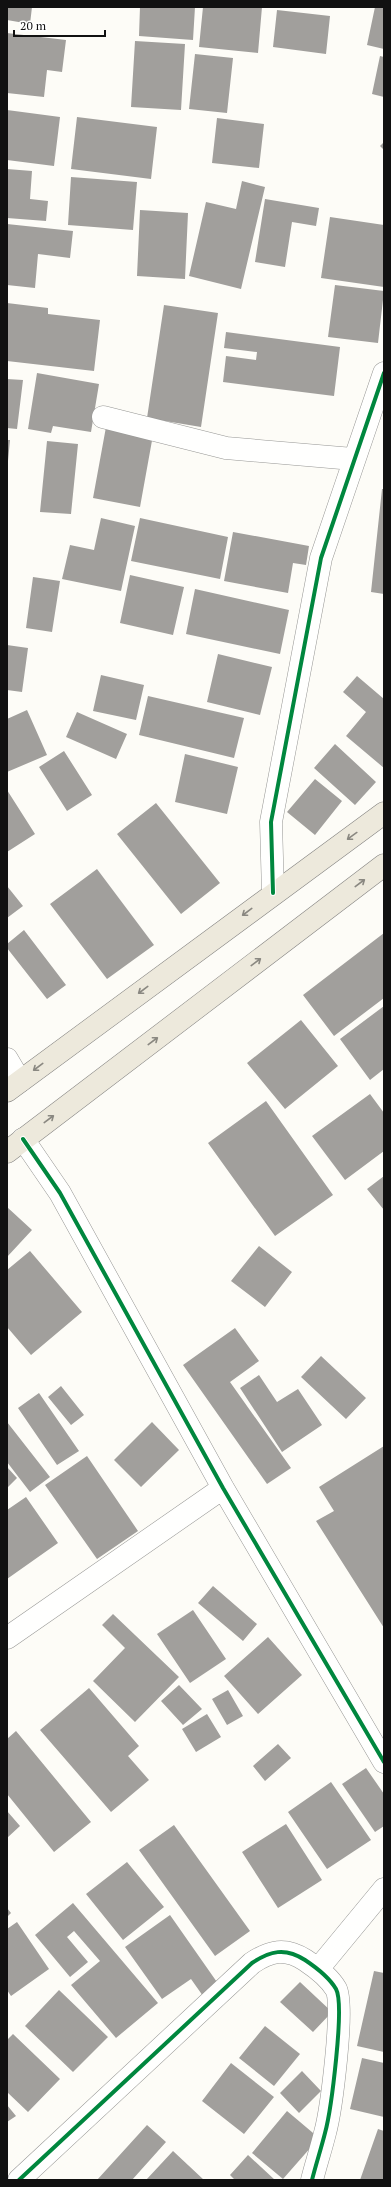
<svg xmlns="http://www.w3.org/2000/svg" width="391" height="2187" viewBox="0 0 391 2187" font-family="'PT Serif',serif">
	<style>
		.building { fill: #a19f9c }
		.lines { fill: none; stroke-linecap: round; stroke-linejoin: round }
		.minor-casing { stroke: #979795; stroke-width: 23 }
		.major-casing { stroke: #858482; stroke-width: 23 }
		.minor { stroke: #fffffe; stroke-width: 22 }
		.major { stroke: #ede9dc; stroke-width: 22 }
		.cycleway-casing { stroke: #fff; stroke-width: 6 }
		.cycleway { stroke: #00873e; stroke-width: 4 }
		.oneway { stroke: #8a8881 }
	</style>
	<rect width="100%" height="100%" fill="#fdfcf7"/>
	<path class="building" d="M7,7H32L30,24L7,20Z
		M140,7H195L193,40L139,36Z
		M203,7H262L258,53L199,47Z
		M375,7H384V49L367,45Z
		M277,10L330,16L326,54L273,47Z
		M7,33L66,40L62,72L47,70L44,97L7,93Z
		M135,41L185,44L181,110L131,107Z
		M195,54L233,58L227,113L189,109Z
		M380,56L384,57V97L372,94Z
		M7,110L60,117L54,166L7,160Z
		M77,117L157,127L151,179L71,169Z
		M217,118L264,124L259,168L212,163Z
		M384,142V150L380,146Z
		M7,169L32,171L30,199L48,201L46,221L7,218Z
		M71,177L137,182L133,230L68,225Z
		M242,181L265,187L241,289L189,276L206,202L236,209Z
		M265,199L319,208L316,226L292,222L285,267L255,262Z
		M140,210L188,213L185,279L137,276Z
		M330,217L384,225V287L321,278Z
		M7,224L73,231L70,258L38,254L35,288L7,285Z
		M335,285L384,291L378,343L328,337Z
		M7,303L48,308V314L100,320L94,371L7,361Z
		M164,305L218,313L201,427L147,418Z
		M226,332L340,347L334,396L223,382L226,356L256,360L257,352L224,348Z
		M37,373L99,384L91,432L53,426L51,433L28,429Z
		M7,379L23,380L17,429L7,428Z
		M106,427L153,435L140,507L93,498Z
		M7,440H10L8,461H7Z
		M47,441L78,444L71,514L40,512Z
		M382,489H384V594L371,592Z
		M101,518L135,526L121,591L62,579L70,545L94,550Z
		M140,518L228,537L220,579L131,561Z
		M233,532L309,546L306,565L293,563L288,593L224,581Z
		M130,575L184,587L173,635L120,623Z
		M33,577L60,581L52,632L26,628Z
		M195,589L289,610L280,654L186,634Z
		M7,645L28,648L22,692L7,690Z
		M218,654L272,667L260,715L207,702Z
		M101,675L144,685L136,720L93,711Z
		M357,676L384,699V768L346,736L366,712L343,692Z
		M148,696L244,718L234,758L139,735Z
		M27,710L47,755L7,772V719Z
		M77,712L127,734L116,759L66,737Z
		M335,744L376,782L355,805L314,768Z
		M64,751L92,795L67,811L39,767Z
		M185,754L238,767L227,814L175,802Z
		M315,779L342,801L315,835L287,812Z
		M7,790L35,834L7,852Z
		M156,803L220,883L181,914L117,834Z
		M97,869L154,945L107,979L50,904Z
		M7,886L23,906L7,918Z
		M24,930L66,985L47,999L7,948V944Z
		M384,933V998L334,1036L303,995Z
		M384,1006V1069L370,1080L340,1039Z
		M301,1020L338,1066L285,1109L247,1063Z
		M370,1094L384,1113V1151L345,1180L312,1136Z
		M266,1101L333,1195L275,1236L208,1143Z
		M384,1176V1210L367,1189Z
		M7,1207L32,1230L7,1257Z
		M259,1246L292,1272L265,1307L231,1281Z
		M30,1251L82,1312L31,1355L7,1327V1270Z
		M235,1328L259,1361L230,1382L291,1468L267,1484L183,1365Z
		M321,1356L366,1398L346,1419L301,1377Z
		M259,1375L277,1402L298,1389L322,1425L282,1452L240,1388Z
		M61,1386L84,1415L71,1425L48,1397Z
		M39,1393L79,1451L57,1465L18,1408Z
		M7,1422L50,1477L30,1492L7,1462Z
		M152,1422L179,1450L141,1487L114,1460Z
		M384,1446V1628L316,1521L334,1511L319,1487Z
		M87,1456L138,1531L97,1559L45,1485Z
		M7,1467L17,1478L7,1488Z
		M26,1497L58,1543L7,1579V1510Z
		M213,1586L257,1624L243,1641L198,1603Z
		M193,1610L226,1659L190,1683L157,1634Z
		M113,1614L179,1677L135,1722L93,1681L125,1648L102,1625Z
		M268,1637L302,1675L258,1714L224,1676Z
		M179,1685L202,1709L183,1725L161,1701Z
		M89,1688L139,1746L128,1756L149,1780L111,1812L40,1730Z
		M228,1690L243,1716L227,1725L212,1699Z
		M207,1714L221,1737L196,1752L182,1729Z
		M16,1731L91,1822L54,1852L7,1794V1739Z
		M278,1744L291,1758L265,1781L253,1766Z
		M366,1768L384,1794V1826L375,1832L342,1784Z
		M331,1782L371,1840L327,1869L288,1812Z
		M7,1811L20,1826L7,1838Z
		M286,1824L322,1880L278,1908L242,1852Z
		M174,1825L250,1931L215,1956L139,1850Z
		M127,1862L164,1907L123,1940L86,1894Z
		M73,1903L158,2003L116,2038L71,1985L100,1961L74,1931L67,1937L88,1962L70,1977L35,1935Z
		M7,1908L11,1913L7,1917Z
		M170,1915L219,1985L203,1996L191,1979L162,1999L125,1947Z
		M17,1922L49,1969L11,1996L7,1990V1929Z
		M374,1971L384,1973V2052L357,2046Z
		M300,1982L332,2012L313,2032L280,2002Z
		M59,1990L108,2037L73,2072L25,2026Z
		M265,2026L300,2054L274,2086L239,2058Z
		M13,2034L60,2079L28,2112L7,2092V2040Z
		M362,2058L384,2063V2117L350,2109Z
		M231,2063L274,2097L244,2134L202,2101Z
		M302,2071L321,2091L299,2113L280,2093Z
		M7,2105L16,2116L7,2122Z
		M287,2111L319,2138L283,2179L252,2153Z
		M147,2125L166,2142L132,2180H97Z
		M378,2129L384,2131V2180H360Z
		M173,2151L204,2180H146Z
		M248,2155L275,2180H235L230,2175Z"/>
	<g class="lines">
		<g class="minor-casing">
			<path id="minor" d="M103,417L226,448L353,459
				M273,893L271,822L321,558L384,373
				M7,1059L20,1081
				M23,1139L60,1193L223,1488L384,1762
				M7,1638L223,1488
				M318,1969L384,1889
				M19,2180L252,1963C270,1951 285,1947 305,1960C317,1968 329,1977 336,1989C345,2005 331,2111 325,2133C321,2149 316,2164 312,2180"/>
		</g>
		<g class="major-casing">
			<path id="major" d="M7,1091L384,813
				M7,1152L384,865"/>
		</g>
		<use href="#minor" class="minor"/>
		<use href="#major" class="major"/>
		<g class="cycleway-casing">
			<path id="cycleway" d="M273,893L271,822L321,558L384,373
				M23,1139L60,1193L223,1488L384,1762
				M19,2180L252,1963C270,1951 285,1947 305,1960C317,1968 329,1977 336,1989C345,2005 331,2111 325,2133C321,2149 316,2164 312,2180"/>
		</g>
		<use href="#cycleway" class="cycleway"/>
	</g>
	<defs><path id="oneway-shaft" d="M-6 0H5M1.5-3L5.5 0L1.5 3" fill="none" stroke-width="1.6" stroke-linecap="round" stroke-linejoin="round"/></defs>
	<g class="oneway">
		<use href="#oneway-shaft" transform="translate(352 836) rotate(144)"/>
		<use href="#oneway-shaft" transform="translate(360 883) rotate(-37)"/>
		<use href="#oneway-shaft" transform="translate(247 912) rotate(143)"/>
		<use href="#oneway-shaft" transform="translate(256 962) rotate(-37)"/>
		<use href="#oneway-shaft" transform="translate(143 990) rotate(143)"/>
		<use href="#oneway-shaft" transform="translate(153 1041) rotate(-37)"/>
		<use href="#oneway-shaft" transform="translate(38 1067) rotate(143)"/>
		<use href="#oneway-shaft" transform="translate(49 1119) rotate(-37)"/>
	</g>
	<rect width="391" height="2187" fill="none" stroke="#111111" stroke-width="16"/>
	<path d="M14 30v6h91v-6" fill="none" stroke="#111111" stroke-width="2"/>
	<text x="20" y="30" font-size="12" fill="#111111" stroke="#ffffff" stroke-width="3" paint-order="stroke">20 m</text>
</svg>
